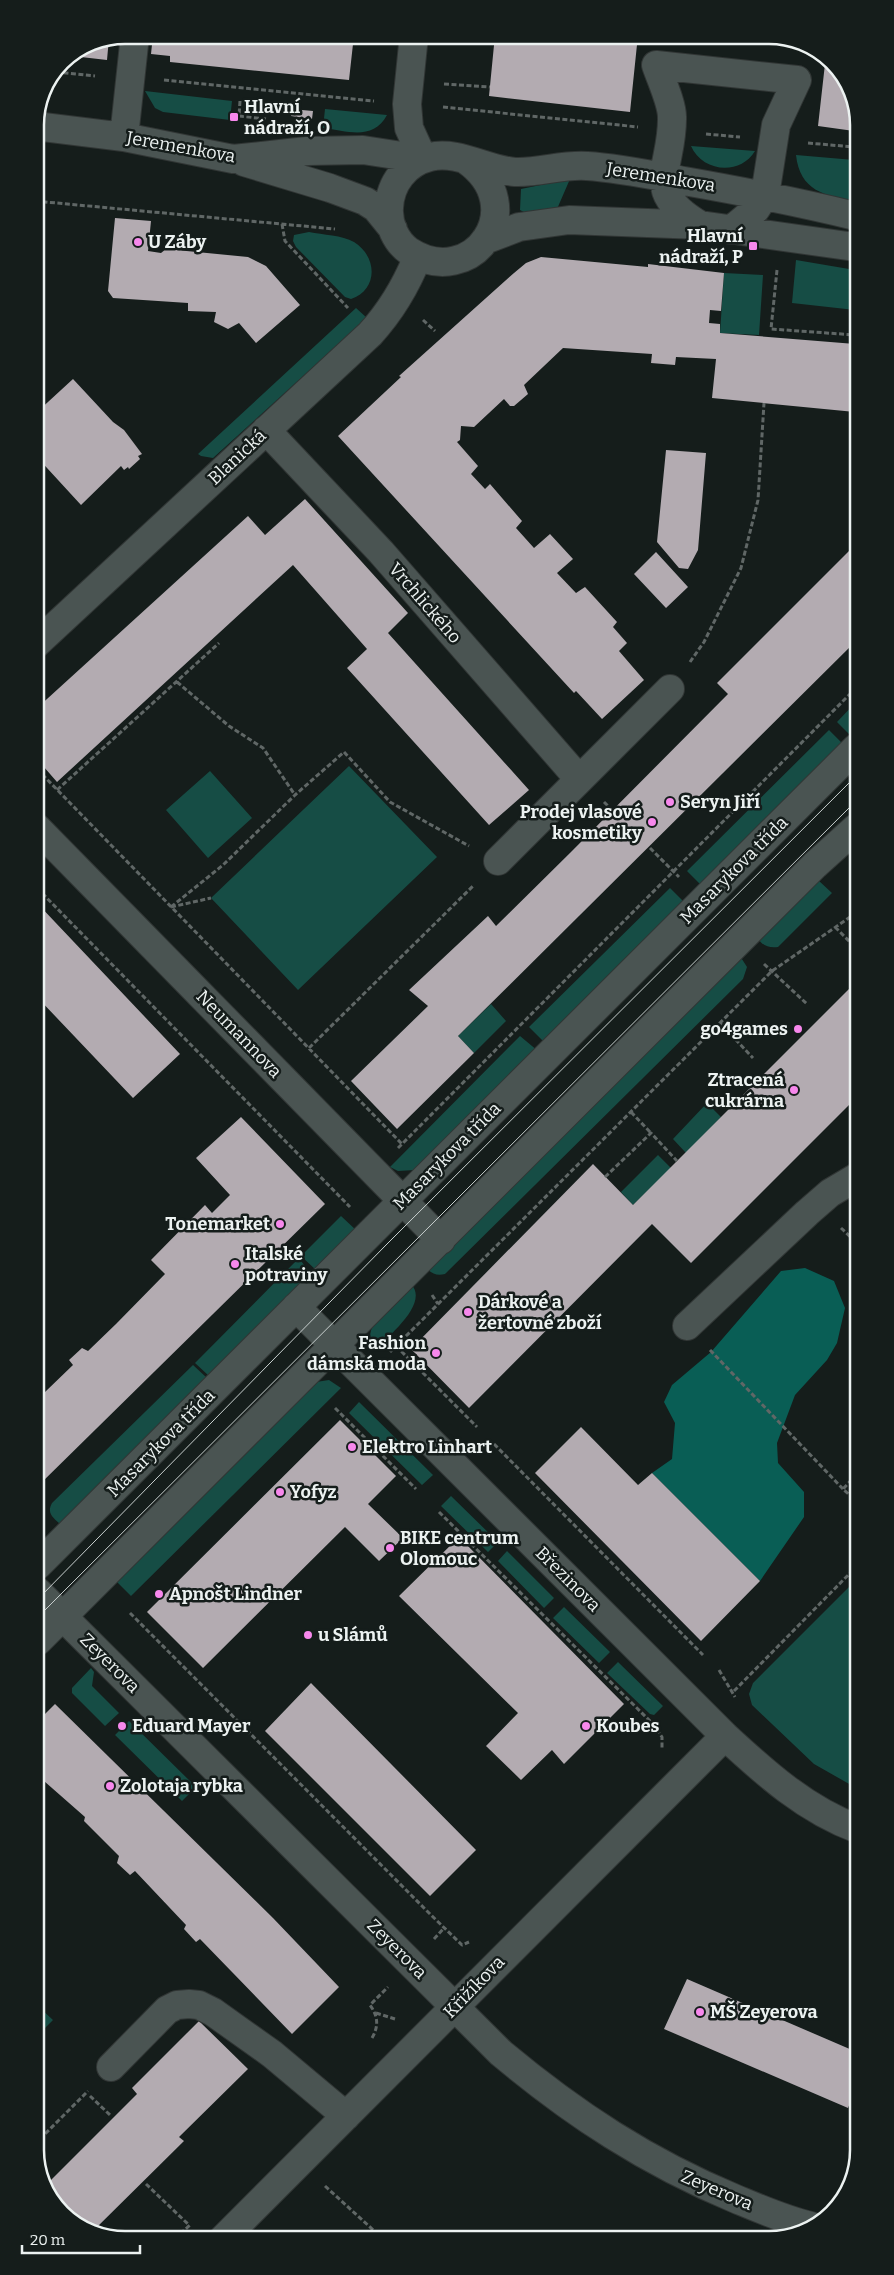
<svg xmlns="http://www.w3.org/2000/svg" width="894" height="2275" viewBox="0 0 894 2275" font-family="Bitter,serif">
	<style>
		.green { fill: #164d45 }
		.forest { fill: #095e55 }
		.building { fill: #b3abb1 }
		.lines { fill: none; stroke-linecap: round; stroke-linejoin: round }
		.minor-casing { stroke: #313635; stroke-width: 30 }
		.path { stroke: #606766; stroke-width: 3; stroke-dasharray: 5 2.5; stroke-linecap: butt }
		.minor { stroke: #4a5452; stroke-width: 28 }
		.tram { stroke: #c9d0cf; stroke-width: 1 }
		.poi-dot { fill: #f788ec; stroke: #151d1b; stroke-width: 2 }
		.labels { text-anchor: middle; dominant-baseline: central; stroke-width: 5; stroke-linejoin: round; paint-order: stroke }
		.poi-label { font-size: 18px; font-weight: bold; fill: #ecf2f1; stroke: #151d1b; text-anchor: start }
		.street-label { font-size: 18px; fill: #ecf2f1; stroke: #151d1b }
		.rim { fill: none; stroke: #ecf2f1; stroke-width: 2.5 }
	</style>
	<rect width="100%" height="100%" fill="#151d1b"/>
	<path class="green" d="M145,91L232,101L230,120L163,112L155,108Z
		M325,109L387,115C373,141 348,131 323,128Z
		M691,146L755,151C740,176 702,172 691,146Z
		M796,155L854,160L855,202C824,195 800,191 796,155Z
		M570,179L557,209L526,213L520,210L521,189Z
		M309,232C323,235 342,235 354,242C378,257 378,290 351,299L345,297L296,247L293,241L294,235Z
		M796,260L855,270V310L792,303Z
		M724,273L763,275L759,335L720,333Z
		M356,308L367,318L213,458L201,456L198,454Z
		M856,702V734L852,737L837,722Z
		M829,730L844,745L702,886L687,871Z
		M349,766L437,857L298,990L211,898Z
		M210,771L252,818L208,858L166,810Z
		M818,880L832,893L778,947C769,948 763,946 758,939Z
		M670,888L686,904L545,1043L529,1027Z
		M740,956L747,967L743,979L445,1274C437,1276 432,1274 426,1268Z
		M491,1004L506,1021L474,1053L458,1036Z
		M520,1036L538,1051L415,1170L398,1171L390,1167Z
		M707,1103L721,1117L686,1153L673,1139Z
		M658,1155L671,1168L633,1205L621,1192Z
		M341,1216L357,1231L317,1271L301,1256Z
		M297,1260L301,1261L313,1276L62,1526C54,1518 46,1514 52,1503L193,1365L207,1378L209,1376L195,1363Z
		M411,1284C430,1304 387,1337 374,1351C358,1325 395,1301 411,1284Z
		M329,1380L341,1388L131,1596L114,1579L316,1382Z
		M359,1402L433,1475L422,1485L349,1413Z
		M451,1496L498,1542L488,1552L441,1506Z
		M507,1551L554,1598L544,1608L498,1561Z
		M858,1578V1789L814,1764L752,1705L749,1694L753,1683Z
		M564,1607L610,1652L599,1663L553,1618Z
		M618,1662L663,1706L654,1715L650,1714L607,1673Z
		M91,1668L94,1672L92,1686L119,1713L105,1726L72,1693V1688Z
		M129,1721L196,1787L182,1801L115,1735Z
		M39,2007L53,2020L39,2034Z"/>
	<path class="forest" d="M805,1268L834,1281L845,1308L837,1343L827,1360L795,1395L777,1443L778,1463L804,1492V1517L760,1581L652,1473L672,1459L675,1423L664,1402L672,1385L711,1352L781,1271Z"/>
	<path class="building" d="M153,35H354L349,80L170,62V56L151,54Z
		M495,35H638L630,112L489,96Z
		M109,38L107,60L72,56V54L90,42Z
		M826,55L854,96V131L818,126Z
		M291,109L313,111L312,119L291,116Z
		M115,218L151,221L148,251L161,253L166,249L248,257L266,266L300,305L256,343L239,323L228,329L214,322L216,312L188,311V303L113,298L108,291Z
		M541,257L648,267V264L724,273L721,311L710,310L709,323L720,324V333L855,344V412L712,398L716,359L676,357L675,365L651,363L652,354L563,348L524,385L528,394L514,406H510L504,399L474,427L461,426L460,440L457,442L478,466L471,474L485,489L490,484L522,521L516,528L534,548L550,534L573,559L557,573L576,593L585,587L617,622L613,627L627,643L619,651L644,680L602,719L576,691L574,693L338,436L401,377L399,376L514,273L526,263Z
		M73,379L113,422L124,430L142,454L138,456L140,459L129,469L128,467L124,470L121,466L81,505L36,456V413Z
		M666,450L706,453L698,550L688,569L679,568L657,542Z
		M305,499L408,613L388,633L529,790L489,825L347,668L367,649L293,565L57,782L37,759L36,709L248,516L265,535Z
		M855,545L856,641L458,1036L474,1053L397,1129L351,1081L428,1006L409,990L488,916L496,926L571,852L728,694L717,683Z
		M656,552L688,587L666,608L634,574Z
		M37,903L180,1054L133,1098L37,997Z
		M856,982L857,1097L691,1263L652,1224L469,1408L411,1349L593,1164L633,1205Z
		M241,1117L325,1204L38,1486V1385L45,1392L73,1365L69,1360L82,1348L88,1351L116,1324L165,1274L151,1260L205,1205L212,1213L230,1195L196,1158Z
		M340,1420L396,1476L368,1504L403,1538L379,1561L345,1527L203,1668L147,1612Z
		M581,1427L638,1485L652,1473L760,1581L701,1641L535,1473Z
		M459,1537L624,1704L564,1764L552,1750L521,1780L486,1746L518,1713L399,1596Z
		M311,1683L476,1850L430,1896L265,1731Z
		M55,1704L273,1918L339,1987L292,2034L200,1939L196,1942L184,1929L186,1925L135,1871L130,1875L117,1863L119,1856L84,1821L85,1817L44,1781L39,1787V1720Z
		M687,1979L859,2053V2080L848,2108L664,2029Z
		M199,2021L248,2069L179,2137L184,2141L94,2230L70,2221L45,2186L137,2094L132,2088Z"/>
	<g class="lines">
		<g class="minor-casing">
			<path id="minor" d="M414,35L407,104L409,128L423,159
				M35,126L124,137L233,159L307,151L363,150L402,156L414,163
				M124,137L135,35
				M466,160C533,207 472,292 409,251C396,242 388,224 389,208C390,183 406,163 430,157C457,150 487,170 515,172C539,173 563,164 587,166C619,168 652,175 684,181C741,191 798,202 855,216
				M244,162L330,188L365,201L376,208L393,229
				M700,225C641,190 673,169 672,117C672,103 661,80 656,65L797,80L776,125L765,195L756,209L731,230
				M485,240L519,227L569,220L700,225L855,247
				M266,430L381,552L579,779
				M36,644L370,334C392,310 406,286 418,256
				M37,828L441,1240
				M498,861L670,689
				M296,1307L725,1736C765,1773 806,1810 858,1829
				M687,1326L807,1213L830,1193L857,1177
				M38,1565L856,748
				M38,1592L501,2053C574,2114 647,2162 736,2199C760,2209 785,2220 811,2226
				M38,1641L815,865L856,828
				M111,2067L167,2010L177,2005L189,2004L199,2005L213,2012L272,2054L346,2116
				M223,2239L725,1736"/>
		</g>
		<path class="path" d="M56,72L95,76
			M164,80L374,101
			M444,84L490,87
			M240,101L239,116L266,119
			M443,107L638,127
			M706,134L740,137
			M808,143L854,147
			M35,201L335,229
			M282,224L285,241L348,308
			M777,270L771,329L855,335
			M423,320L435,331
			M690,662L704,642L741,568L758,500L764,403
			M177,682L229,726L263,748L295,795
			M37,769L402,1144
			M57,790L219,643
			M604,802L613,811
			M650,848L679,877
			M37,888L350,1207
			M171,907L223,865L295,795L344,752L390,802L469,846
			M171,907L211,898
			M835,927L856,948
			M764,964L807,1004
			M720,1023L753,1058
			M309,1048L474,885
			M631,1112L651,1133
			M398,1148L856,688
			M605,1177L651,1133L677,1161
			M841,1228L857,1243
			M432,1295L438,1304
			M396,1346L477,1427
			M710,1350L843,1489
			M390,1352L772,971L856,913
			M335,1408L416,1489
			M494,1444L703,1655
			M857,1474L843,1489L858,1503
			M439,1512L653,1724L662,1737V1749
			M130,1613L431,1915L462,1945L469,1942
			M719,1670L735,1697
			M734,1691L858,1565
			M434,1939L445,1927
			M376,2013L395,2019
			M372,2038C379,2026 378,2016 370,2005L388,1987
			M90,2096L110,2115
			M40,2139L88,2091
			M146,2184L189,2225
			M325,2186L382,2238
			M175,2239L191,2224"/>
		<use href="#minor" class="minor"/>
		<path class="tram" d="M38,1599L387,1244L856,776
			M38,1617L856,801"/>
	</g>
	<g class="poi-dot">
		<rect x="229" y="112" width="10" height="10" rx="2.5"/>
		<circle cx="138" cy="242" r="5"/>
		<rect x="748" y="241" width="10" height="10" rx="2.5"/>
		<circle cx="670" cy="802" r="5"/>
		<circle cx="652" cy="822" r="5"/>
		<circle cx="798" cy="1029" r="5"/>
		<circle cx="794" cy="1090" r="5"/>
		<circle cx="280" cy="1224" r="5"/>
		<circle cx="235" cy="1264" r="5"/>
		<circle cx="468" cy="1312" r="5"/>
		<circle cx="436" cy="1353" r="5"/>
		<circle cx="352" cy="1447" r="5"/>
		<circle cx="280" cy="1492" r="5"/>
		<circle cx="390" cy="1548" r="5"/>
		<circle cx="159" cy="1594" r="5"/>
		<circle cx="308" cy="1635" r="5"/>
		<circle cx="122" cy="1726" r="5"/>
		<circle cx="586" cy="1726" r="5"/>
		<circle cx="110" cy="1786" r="5"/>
		<circle cx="700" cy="2012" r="5"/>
	</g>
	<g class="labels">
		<g class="poi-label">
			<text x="244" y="107">Hlavní<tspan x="244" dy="21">nádraží, O</tspan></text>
			<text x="743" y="236" text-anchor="end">Hlavní<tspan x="743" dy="21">nádraží, P</tspan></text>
			<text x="148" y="242">U Záby</text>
			<text x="680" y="802">Seryn Jiří</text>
			<text x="642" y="812" text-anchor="end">Prodej vlasové<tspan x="642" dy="21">kosmetiky</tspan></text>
			<text x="788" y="1029" text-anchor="end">go4games</text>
			<text x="784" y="1080" text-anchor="end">Ztracená<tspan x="784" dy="21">cukrárna</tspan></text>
			<text x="270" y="1224" text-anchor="end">Tonemarket</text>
			<text x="245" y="1254">Italské<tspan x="245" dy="21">potraviny</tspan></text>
			<text x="478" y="1302">Dárkové a<tspan x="478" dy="21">žertovné zboží</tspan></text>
			<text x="426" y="1343" text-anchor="end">Fashion<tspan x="426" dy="21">dámská moda</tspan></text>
			<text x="362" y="1447">Elektro Linhart</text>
			<text x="290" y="1492">Yofyz</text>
			<text x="400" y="1538">BIKE centrum<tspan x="400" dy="21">Olomouc</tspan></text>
			<text x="169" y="1594">Apnošt Lindner</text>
			<text x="318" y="1635">u Slámů</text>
			<text x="132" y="1726">Eduard Mayer</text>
			<text x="596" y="1726">Koubes</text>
			<text x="120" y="1786">Zolotaja rybka</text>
			<text x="710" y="2012">MŠ Zeyerova</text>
		</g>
		<g class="street-label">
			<text transform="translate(181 147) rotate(10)">Jeremenkova</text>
			<text transform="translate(661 177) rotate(9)">Jeremenkova</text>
			<text transform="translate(237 457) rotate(-43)">Blanická</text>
			<text transform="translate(425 603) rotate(49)">Vrchlického</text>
			<text transform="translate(734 870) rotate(-45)">Masarykova třída</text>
			<text transform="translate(239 1034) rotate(46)">Neumannova</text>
			<text transform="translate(447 1156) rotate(-45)">Masarykova třída</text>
			<text transform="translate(161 1443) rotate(-45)">Masarykova třída</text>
			<text transform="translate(568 1579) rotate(45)">Březinova</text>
			<text transform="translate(110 1663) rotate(45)">Zeyerova</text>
			<text transform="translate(397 1949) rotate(45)">Zeyerova</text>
			<text transform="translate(474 1987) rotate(-46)">Křižíkova</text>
			<text transform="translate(717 2190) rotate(23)">Zeyerova</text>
		</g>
	</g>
	<path d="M0 0H894V2275H0ZM125 44H769A81 81 0 0 1 850 125V2150A81 81 0 0 1 769 2231H125A81 81 0 0 1 44 2150V125A81 81 0 0 1 125 44Z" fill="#151d1b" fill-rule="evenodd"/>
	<path class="rim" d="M125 44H769A81 81 0 0 1 850 125V2150A81 81 0 0 1 769 2231H125A81 81 0 0 1 44 2150V125A81 81 0 0 1 125 44Z"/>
	<path d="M22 2245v8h118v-8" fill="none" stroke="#ecf2f1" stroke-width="2.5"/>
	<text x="30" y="2245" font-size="15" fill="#ecf2f1" stroke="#151d1b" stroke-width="4" paint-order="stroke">20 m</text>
</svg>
